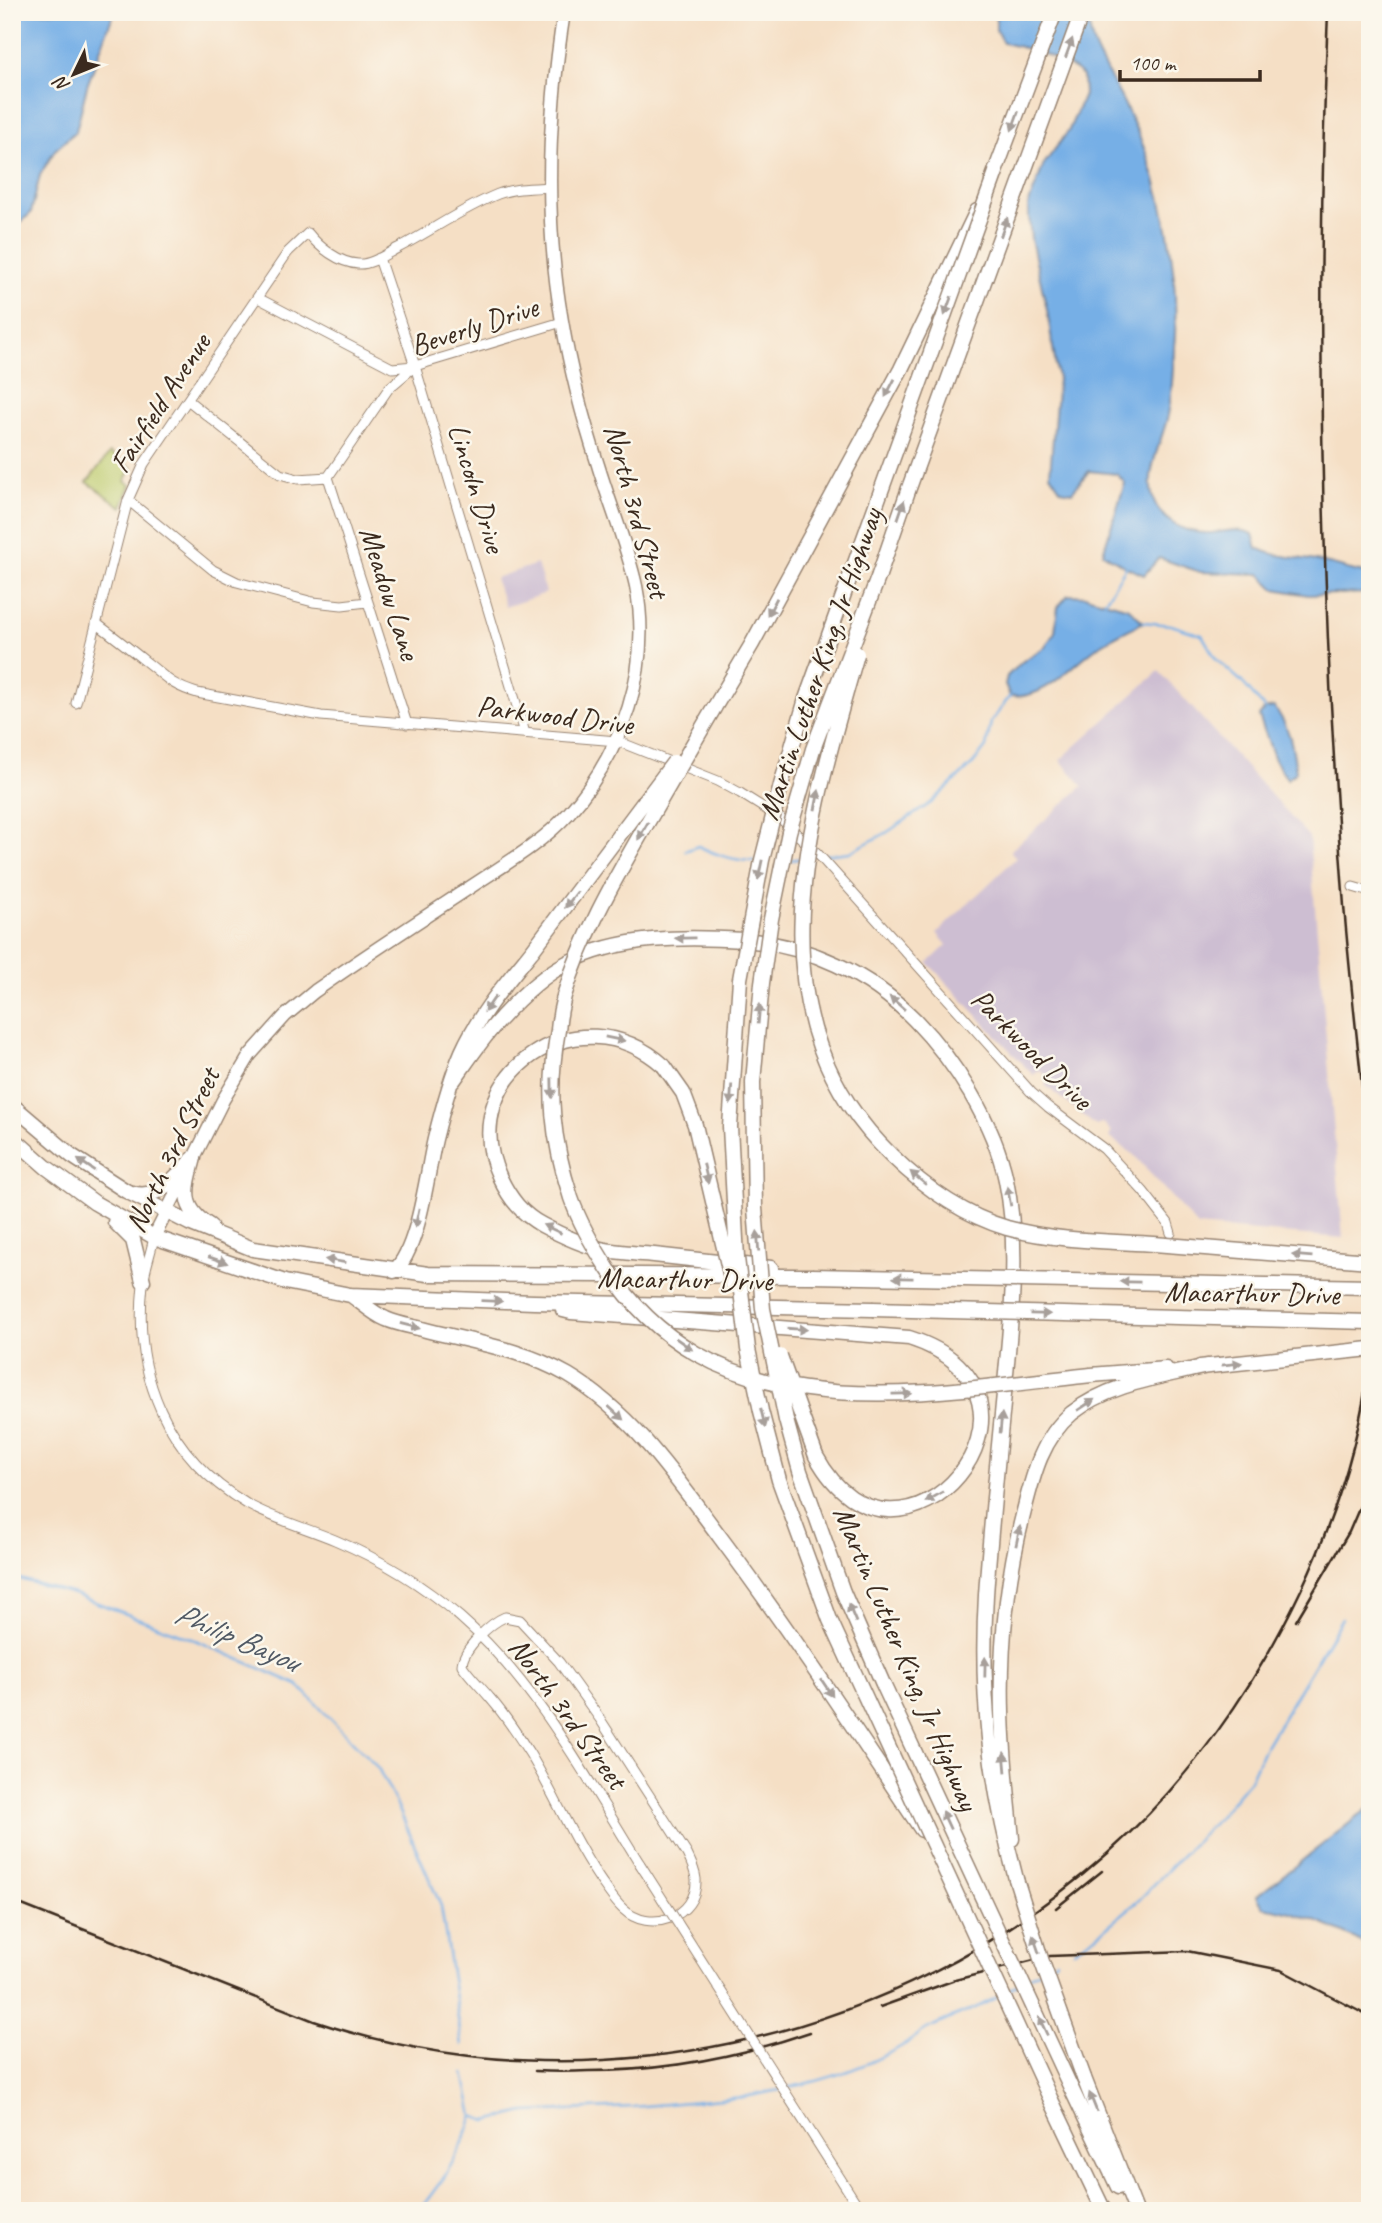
<svg xmlns="http://www.w3.org/2000/svg" width="1382" height="2223" viewBox="0 0 1382 2223" font-family="Caveat,sans-serif">
	<style>
		.industrial { fill: #cdbed2 }
		.green { fill: #bdcb6d; stroke: #7c7a46; stroke-width: 2 }
		.water { fill: #76afe6; stroke: #586c82; stroke-width: 2 }
		.lines { fill: none; stroke-linecap: round; stroke-linejoin: round }
		.stream { stroke: #76afe6; stroke-width: 2.5 }
		.minor-casing { stroke: #988472; stroke-width: 11 }
		.major-casing { stroke: #988472; stroke-width: 15 }
		.highway-casing { stroke: #988472; stroke-width: 17 }
		.minor { stroke: #fff; stroke-width: 9 }
		.major { stroke: #fff; stroke-width: 12 }
		.highway { stroke: #fff; stroke-width: 14 }
		.rail { stroke: #3b2a1e; stroke-width: 2.5 }
		.minor-bridge-casing { stroke: #988472; stroke-width: 11; stroke-linecap: butt }
		.highway-bridge-casing { stroke: #988472; stroke-width: 17; stroke-linecap: butt }
		.minor-bridge { stroke: #fff; stroke-width: 9 }
		.highway-bridge { stroke: #fff; stroke-width: 14 }
		.oneway { fill: #a79f9a }
		.labels { text-anchor: middle; dominant-baseline: central; stroke-width: 5; stroke-linejoin: round; paint-order: stroke }
		.street-label { font-size: 30px; fill: #3b2a1e; stroke: #fbf7ec }
		.water-label { font-size: 32px; font-style: italic; fill: #505964; stroke: #fbf7ec }
	</style>
	<rect width="100%" height="100%" fill="#fbf7ec"/>
	<filter id="ink" filterUnits="userSpaceOnUse"><feTurbulence type="fractalNoise" baseFrequency=".0143" numOctaves="2"/><feDisplacementMap in="SourceGraphic" scale="14" xChannelSelector="R" yChannelSelector="G"/><feConvolveMatrix kernelMatrix="1 2 1 2 8 2 1 2 1" color-interpolation-filters="sRGB"/></filter>
	<filter id="wash" filterUnits="userSpaceOnUse"><feTurbulence type="fractalNoise" baseFrequency=".00686" numOctaves="4" result="noise"/><feDisplacementMap in="SourceGraphic" scale="28" xChannelSelector="R" yChannelSelector="G"/><feGaussianBlur stdDeviation="1.57" result="paint"/><feColorMatrix in="noise" values="0 0 0 0 0 0 0 0 0 0 0 0 0 0 0 0 0 1.4 0 .05"/><feComposite in="paint" operator="in"/></filter>
	<g filter="url(#wash)">
		<rect width="100%" height="100%" fill="#f5dfc5"/>
		<path class="industrial" d="M537,564L546,593L505,607L495,578Z
			M1159,671L1309,837L1343,1238L1197,1226L1134,1155L1109,1137L1112,1132L1103,1123L1096,1126L1045,1085L1049,1080L1040,1070L1033,1075L928,963L947,945L937,933L1016,858L1010,851L1083,786L1060,760Z"/>
		<path class="green" d="M110,453L132,468L125,481L131,485L122,507L87,482Z"/>
		<path class="water" d="M12,12H114L87,86L76,131L55,150L40,175L31,213L12,230Z
			M996,12H1088C1089,48 1102,61 1117,90C1125,104 1131,119 1138,133C1165,196 1178,268 1175,335C1173,361 1173,390 1168,415C1162,443 1140,479 1157,507C1167,524 1187,533 1206,533C1224,533 1236,526 1253,534L1257,548C1277,558 1299,557 1321,562C1338,566 1353,572 1370,574V593L1308,595L1275,589L1260,574L1200,572L1159,558L1144,575L1126,567L1103,553L1125,483L1117,474L1089,471L1072,492L1061,490L1050,474L1058,379L1047,310L1031,239L1028,206L1044,164L1069,130L1084,95L1083,76C1060,57 1032,49 1003,43L996,30Z
			M1068,595L1086,596L1129,608L1143,622C1129,630 1112,637 1099,646C1072,664 1045,701 1010,696L1005,685L1007,676L1023,661L1045,647L1055,632L1058,607Z
			M1274,707C1290,727 1293,747 1296,772L1287,779L1275,760L1259,716L1265,709Z
			M1370,1807V1947C1337,1928 1301,1913 1263,1907L1257,1896Z"/>
		<g class="lines">
			<path class="stream" d="M1105,601L1126,567
				M1143,622L1171,625L1202,635L1216,659L1242,682L1265,709
				M685,851L698,846C717,855 734,861 755,861
				M824,855L850,852L886,833L931,803L973,764L986,747L991,722L1010,696
				M790,860L804,858
				M12,1577L74,1594L195,1640L298,1685L378,1768L398,1807L441,1906L462,2045
				M1074,1950L1096,1936L1138,1901L1217,1819L1250,1780L1263,1751L1342,1618
				M1047,1966L1056,1960
				M1026,1978L1039,1971
				M1006,1991L1018,1984
				M786,2088C827,2080 866,2067 902,2046C911,2041 919,2033 929,2028C952,2017 975,2010 997,1997
				M473,2116L487,2121L525,2112L633,2107L744,2097L780,2090
				M419,2211L445,2176L462,2145L473,2116L464,2073"/>
		</g>
	</g>
	<g filter="url(#ink)">
		<g class="lines">
			<g class="minor-casing">
				<path id="minor" d="M379,258L415,366L525,733
					M258,298L392,368L414,366
					M189,401L280,474L298,479L328,477
					M328,477L389,388L415,366L562,322
					M328,477L407,724
					M128,500L213,570L237,582L313,602L342,605L367,602
					M96,623C112,635 129,648 145,661C166,677 170,685 197,693L321,716L617,741L718,781L740,793L780,818L817,853L1031,1092L1048,1107L1104,1149L1143,1191L1168,1223L1171,1233
					M76,703L128,500L144,464L288,252L308,233C319,247 339,263 358,264C371,265 386,254 398,248C431,231 463,208 498,194C514,188 533,188 551,187
					M1353,887L1370,892
					M154,1237C151,1253 145,1268 143,1284C133,1375 166,1456 247,1504C274,1519 306,1528 335,1540C380,1559 423,1585 460,1617C537,1684 587,1779 640,1864
					M505,1617L520,1620L559,1662L600,1719L687,1854C691,1862 695,1870 696,1879C698,1918 649,1934 623,1909C615,1902 609,1892 603,1884C574,1843 556,1797 530,1754C518,1735 505,1715 490,1698C481,1687 470,1677 462,1665C463,1649 490,1623 505,1617Z"/>
			</g>
			<g class="major-casing">
				<path id="major" d="M154,1237L223,1100L250,1055L285,1016L315,991C366,955 419,921 472,886C505,864 541,844 568,814C623,752 652,668 636,586C627,545 610,505 598,465C583,419 570,369 562,321C544,220 548,113 564,12"/>
			</g>
			<g class="highway-casing">
				<path id="highway" d="M992,180L1055,12
					M879,575L909,488L1082,12
					M714,708L752,644L901,369L977,211
					M664,1066C578,989 452,1077 500,1178C510,1199 522,1214 542,1225C559,1234 582,1245 601,1249C619,1253 637,1253 654,1255C693,1259 732,1264 771,1268
					M453,1081C468,1060 483,1037 501,1018C519,998 542,976 567,963C619,936 685,936 743,940C808,945 869,973 915,1020C955,1061 994,1123 1006,1180C1019,1243 1012,1310 1006,1373C999,1447 991,1521 986,1595C980,1695 990,1783 1016,1879
					M12,1105L72,1156L126,1191L189,1223L253,1249L428,1274L812,1276
					M12,1137L46,1167L95,1203L154,1237L285,1282L350,1295L534,1302L873,1309
					M194,1158C186,1188 179,1208 210,1226
					M132,1193C159,1201 176,1176 193,1159
					M115,1222L133,1240L143,1281
					M394,1271C419,1250 427,1172 435,1139C441,1115 452,1075 462,1052C479,1014 506,983 532,951
					M351,1295C362,1303 374,1314 386,1319C397,1324 410,1326 422,1329C472,1342 523,1349 568,1375C632,1413 676,1478 720,1537C791,1632 856,1731 922,1830
					M563,1310L571,1312L909,1338C1082,1393 900,1610 816,1456
					M1200,1367L1370,1349
					M1091,1375L1166,1369
					M1012,1839C1008,1797 1003,1755 1002,1712C1000,1644 1007,1577 1024,1511C1033,1475 1042,1438 1072,1413C1110,1383 1162,1377 1207,1366
					M1084,2078L1136,2211
					M1071,2088L1118,2187
					M1051,2100L1104,2211"/>
			</g>
			<use href="#minor" class="minor"/>
			<use href="#major" class="major"/>
			<use href="#highway" class="highway"/>
			<path class="rail" d="M1328,12C1315,310 1321,609 1344,906C1351,991 1361,1075 1370,1159
				M1296,1621L1349,1532L1370,1483
				M12,1901L314,2021C585,2113 895,2043 1108,1853C1189,1781 1254,1689 1301,1590C1335,1518 1360,1438 1370,1359
				M1056,1908L1102,1871
				M880,2007L955,1980L1050,1956L1187,1951L1281,1970L1370,2017
				M535,2071C552,2072 571,2072 588,2071C664,2071 738,2057 810,2032"/>
			<g class="minor-bridge-casing">
				<path id="minor-bridge" d="M640,1864L861,2211"/>
			</g>
			<g class="highway-bridge-casing">
				<path id="highway-bridge" d="M996,172L806,699L781,785L762,860L740,979L730,1127L737,1258L748,1349L761,1411L779,1480L830,1620L1051,2100
					M879,575L813,749L789,832L771,919L762,983L753,1082L755,1208L763,1309L786,1420L800,1471L843,1592L883,1684L1071,2088
					M857,654C809,823 746,1015 892,1156C925,1188 963,1215 1007,1228C1055,1241 1105,1241 1154,1244C1226,1250 1298,1256 1370,1261
					M714,708C690,749 666,790 642,832C612,884 582,937 564,996C561,1007 559,1019 558,1030C547,1091 552,1139 571,1198C580,1224 593,1246 608,1269C716,1436 924,1393 1091,1375
					M532,951L674,762
					M664,1066L683,1093L695,1125L733,1286
					M812,1276L1370,1287
					M873,1309L1370,1322
					M780,1356L816,1456
					M1016,1879L1042,1962L1084,2078"/>
			</g>
			<use href="#minor-bridge" class="minor-bridge"/>
			<use href="#highway-bridge" class="highway-bridge"/>
		</g>
		<defs><path id="oneway-solid" d="M-6-.8H1V-3.2L6.5 0L1 3.2V.8H-6Z" transform="scale(1.75)"/></defs>
		<g class="oneway">
			<use href="#oneway-solid" transform="translate(1069 48) rotate(-70)"/>
			<use href="#oneway-solid" transform="translate(1015 121) rotate(110)"/>
			<use href="#oneway-solid" transform="translate(1004 227) rotate(-70)"/>
			<use href="#oneway-solid" transform="translate(948 306) rotate(110)"/>
			<use href="#oneway-solid" transform="translate(890 388) rotate(118)"/>
			<use href="#oneway-solid" transform="translate(901 510) rotate(-71)"/>
			<use href="#oneway-solid" transform="translate(772 607) rotate(118)"/>
			<use href="#oneway-solid" transform="translate(817 800) rotate(-79)"/>
			<use href="#oneway-solid" transform="translate(643 831) rotate(120)"/>
			<use href="#oneway-solid" transform="translate(760 870) rotate(102)"/>
			<use href="#oneway-solid" transform="translate(571 900) rotate(128)"/>
			<use href="#oneway-solid" transform="translate(685 938) rotate(179)"/>
			<use href="#oneway-solid" transform="translate(897 1003) rotate(-139)"/>
			<use href="#oneway-solid" transform="translate(490 1004) rotate(125)"/>
			<use href="#oneway-solid" transform="translate(759 1014) rotate(-85)"/>
			<use href="#oneway-solid" transform="translate(615 1039) rotate(12)"/>
			<use href="#oneway-solid" transform="translate(552 1088) rotate(89)"/>
			<use href="#oneway-solid" transform="translate(731 1095) rotate(94)"/>
			<use href="#oneway-solid" transform="translate(86 1165) rotate(-146)"/>
			<use href="#oneway-solid" transform="translate(706 1174) rotate(77)"/>
			<use href="#oneway-solid" transform="translate(918 1178) rotate(-140)"/>
			<use href="#oneway-solid" transform="translate(1009 1196) rotate(-100)"/>
			<use href="#oneway-solid" transform="translate(417 1218) rotate(102)"/>
			<use href="#oneway-solid" transform="translate(552 1229) rotate(-155)"/>
			<use href="#oneway-solid" transform="translate(758 1241) rotate(-94)"/>
			<use href="#oneway-solid" transform="translate(1302 1256) rotate(-175)"/>
			<use href="#oneway-solid" transform="translate(218 1260) rotate(19)"/>
			<use href="#oneway-solid" transform="translate(335 1261) rotate(-171)"/>
			<use href="#oneway-solid" transform="translate(903 1278) rotate(-179)"/>
			<use href="#oneway-solid" transform="translate(1130 1282) rotate(-179)"/>
			<use href="#oneway-solid" transform="translate(492 1301) rotate(2)"/>
			<use href="#oneway-solid" transform="translate(1040 1314) rotate(1)"/>
			<use href="#oneway-solid" transform="translate(410 1326) rotate(15)"/>
			<use href="#oneway-solid" transform="translate(797 1329) rotate(4)"/>
			<use href="#oneway-solid" transform="translate(684 1344) rotate(35)"/>
			<use href="#oneway-solid" transform="translate(1232 1364) rotate(-6)"/>
			<use href="#oneway-solid" transform="translate(902 1394) rotate(-1)"/>
			<use href="#oneway-solid" transform="translate(1086 1405) rotate(-33)"/>
			<use href="#oneway-solid" transform="translate(616 1413) rotate(42)"/>
			<use href="#oneway-solid" transform="translate(763 1418) rotate(76)"/>
			<use href="#oneway-solid" transform="translate(1001 1423) rotate(-85)"/>
			<use href="#oneway-solid" transform="translate(934 1497) rotate(149)"/>
			<use href="#oneway-solid" transform="translate(1018 1536) rotate(-78)"/>
			<use href="#oneway-solid" transform="translate(852 1613) rotate(-113)"/>
			<use href="#oneway-solid" transform="translate(985 1667) rotate(-89)"/>
			<use href="#oneway-solid" transform="translate(827 1688) rotate(56)"/>
			<use href="#oneway-solid" transform="translate(1005 1762) rotate(-95)"/>
			<use href="#oneway-solid" transform="translate(946 1820) rotate(-115)"/>
			<use href="#oneway-solid" transform="translate(1036 1944) rotate(-109)"/>
			<use href="#oneway-solid" transform="translate(1043 2026) rotate(-115)"/>
			<use href="#oneway-solid" transform="translate(1093 2102) rotate(-112)"/>
		</g>
	</g>
	<g class="labels">
		<g class="street-label">
			<text transform="translate(474 326) rotate(-18)">Beverly Drive</text>
			<text transform="translate(160 403) rotate(-57)">Fairfield Avenue</text>
			<text transform="translate(477 488) rotate(73)">Lincoln Drive</text>
			<text transform="translate(637 511) rotate(75)">North 3rd Street</text>
			<text transform="translate(390 593) rotate(72)">Meadow Lane</text>
			<text transform="translate(820 664) rotate(-71)">Martin Luther King, Jr Highway</text>
			<text transform="translate(555 715) rotate(7)">Parkwood Drive</text>
			<text transform="translate(1032 1049) rotate(45)">Parkwood Drive</text>
			<text transform="translate(172 1150) rotate(-64)">North 3rd Street</text>
			<text transform="translate(685 1279) rotate(1)">Macarthur Drive</text>
			<text transform="translate(1252 1293) rotate(1)">Macarthur Drive</text>
			<text transform="translate(906 1658) rotate(67)">Martin Luther King, Jr Highway</text>
			<text transform="translate(568 1713) rotate(54)">North 3rd Street</text>
		</g>
		<g class="water-label">
			<text transform="translate(237 1637) rotate(23)">Philip Bayou</text>
		</g>
	</g>
	<rect width="1382" height="2223" fill="none" stroke="#fbf7ec" stroke-width="42"/>
	<g transform="translate(74 74) rotate(227)" stroke="#fbf7ec" stroke-width="5" paint-order="stroke">
	<path d="M0-5L12 26L0 18L-12 26Z" fill="#3b2a1e"/>
	<text y="-10" font-size="19" font-weight="bold" text-anchor="middle" fill="#3b2a1e">N</text>
	</g>
	<path d="M1120 70v10h140v-10" fill="none" stroke="#3b2a1e" stroke-width="3.5"/>
	<text x="1130" y="70" font-size="21" fill="#3b2a1e" stroke="#fbf7ec" stroke-width="5" paint-order="stroke">100 m</text>
</svg>
